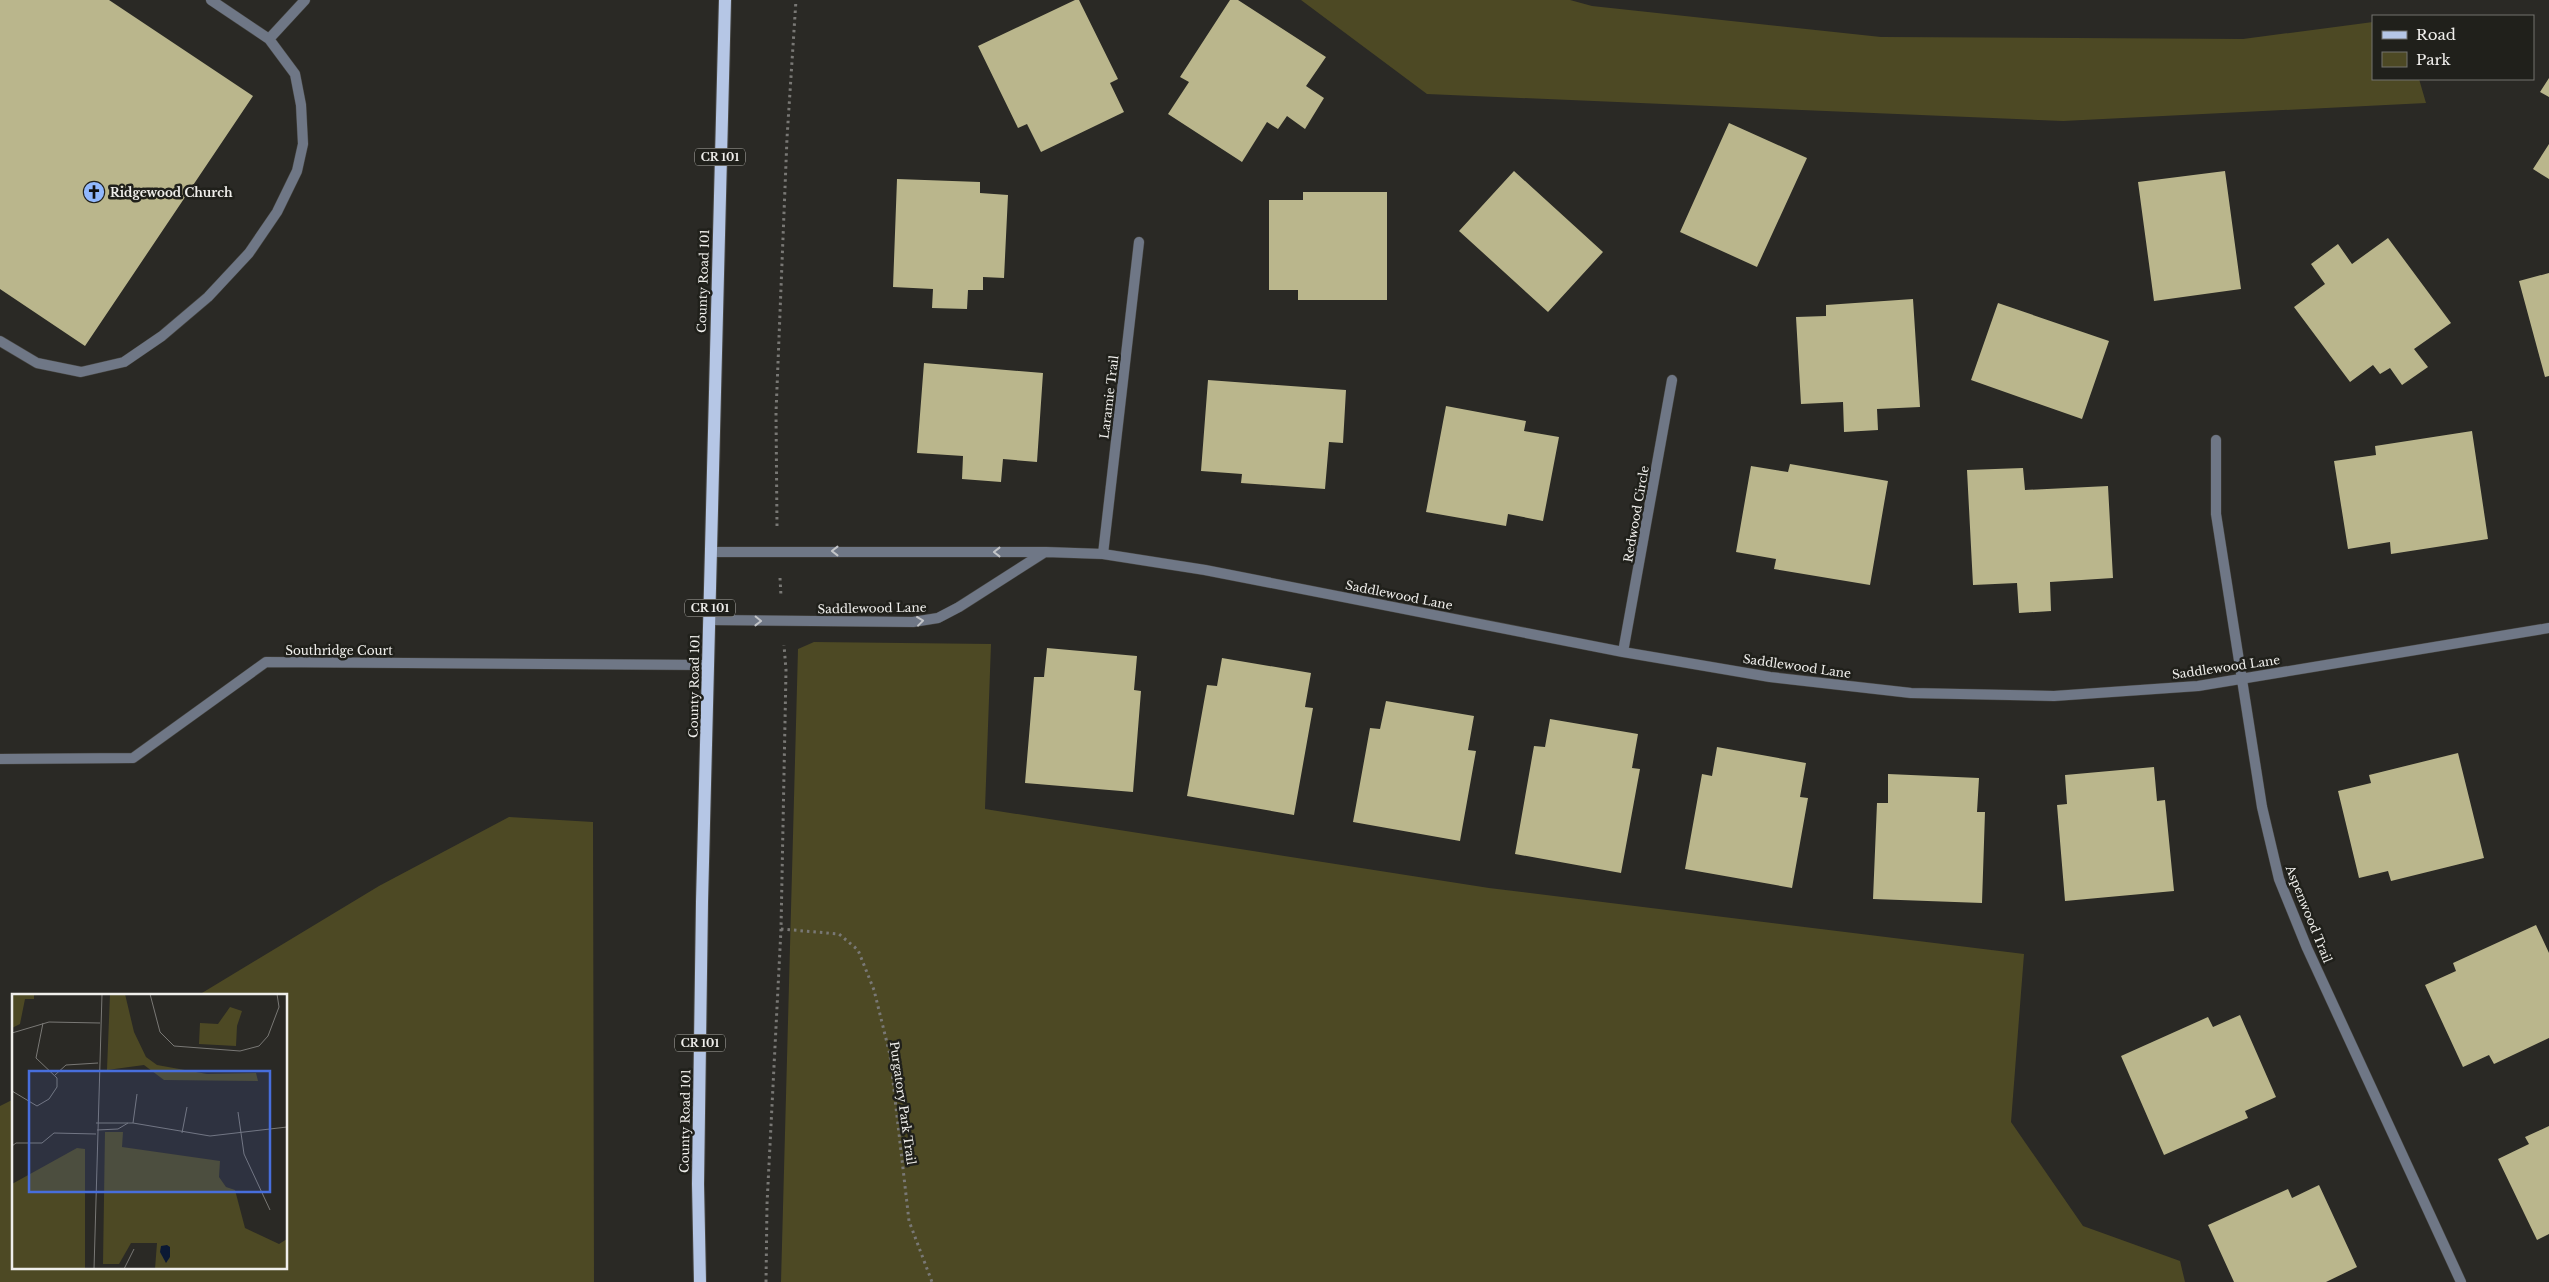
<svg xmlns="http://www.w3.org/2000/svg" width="2549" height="1282" viewBox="0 0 2549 1282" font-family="'Libre Baskerville',serif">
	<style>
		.green { fill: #4d4924 }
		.building { fill: #bab68c }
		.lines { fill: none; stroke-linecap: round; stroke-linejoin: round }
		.service-casing { stroke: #464541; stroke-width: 11 }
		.minor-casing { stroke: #464541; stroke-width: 11 }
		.primary-casing { stroke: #464541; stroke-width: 14 }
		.path { stroke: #797875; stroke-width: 3; stroke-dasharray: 2.5 4; stroke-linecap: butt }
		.service { stroke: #6f7786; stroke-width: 10 }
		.minor { stroke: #6f7786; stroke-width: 10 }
		.primary { stroke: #b5c6e5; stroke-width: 12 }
		.oneway { stroke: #c3c5c8 }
		.labels { text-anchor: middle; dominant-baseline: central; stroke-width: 5; stroke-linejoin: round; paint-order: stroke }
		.shield { fill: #20201b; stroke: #b2b1ad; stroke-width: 1 }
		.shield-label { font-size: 11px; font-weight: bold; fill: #f0efec }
		.poi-label { font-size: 12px; font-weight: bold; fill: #f0efec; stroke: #20201b; text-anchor: start }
		.street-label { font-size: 12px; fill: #f0efec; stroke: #20201b }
		.inset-road { fill: none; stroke: #797875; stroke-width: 1 }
		.view { fill: #476edc; fill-opacity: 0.15; stroke: #476edc; stroke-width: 2.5 }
		.inset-edge { fill: none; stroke: #f0efec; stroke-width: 2.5 }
	</style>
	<rect width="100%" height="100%" fill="#2a2925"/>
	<path class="green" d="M1301,0H1570L1592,6L1881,37L2243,39L2373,22V79H2419L2426,103L2063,121L1427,94Z
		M814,642L991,644L985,809L1489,888L2024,954L2011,1122L2083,1226L2180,1261L2185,1282H781L798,649Z
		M509,817L593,822L594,1282H0V1106L14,1099V1268H286V996H197L379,886Z"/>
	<path class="building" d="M0,0H109L253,96L85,346L0,289Z
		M1075,0H1079L1118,79L1110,83L1124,112L1041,152L1027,124L1018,128L978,46Z
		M1230,0H1238L1326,57L1306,86L1324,98L1305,129L1287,116L1278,129L1267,122L1242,162L1168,114L1189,82L1180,77Z
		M2549,78V97L2540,92Z
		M1729,123L1807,158L1757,267L1680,232Z
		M2549,144V179L2533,169Z
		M1514,171L1603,252L1548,312L1459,231Z
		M2225,171L2241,289L2154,301L2138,182Z
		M897,179L980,182V193L1008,195L1004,278L983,277V290H968L967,309L932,308L933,289L893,287Z
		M1303,192H1387V300H1298V290H1269V200H1303Z
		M2388,238L2451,323L2414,349L2428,367L2402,385L2390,368L2380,374L2373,365L2350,382L2294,307L2325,284L2311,264L2338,244L2352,264Z
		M2549,273V376L2545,377L2519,281Z
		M1913,299L1920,407L1877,409L1878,430L1844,432L1843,402L1801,404L1796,317L1826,316V305Z
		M1998,303L2109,341L2082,419L1971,380Z
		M924,363L1043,373L1037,462L1003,459L1001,482L962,479L963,456L917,453Z
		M1208,380L1346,390L1343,443L1329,442L1325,489L1241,483L1242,474L1201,471Z
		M1446,406L1526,421L1524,431L1559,437L1543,521L1508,514L1506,526L1426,512Z
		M2472,431L2488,539L2391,554L2390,542L2348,549L2334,461L2376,455L2375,446Z
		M1790,464L1888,481L1870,585L1774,569L1776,559L1736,552L1751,466L1788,472Z
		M2023,468L2025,490L2108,486L2113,578L2050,582L2051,611L2019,613L2017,583L1973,585L1967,470Z
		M1047,648L1137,656L1134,690L1141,691L1133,792L1025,783L1034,677H1044Z
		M1222,658L1311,673L1305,707L1313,708L1294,815L1187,796L1207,685L1217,686Z
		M1386,701L1474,716L1468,750L1476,751L1460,841L1353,822L1370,728L1380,729Z
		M1550,719L1638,734L1632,768L1640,769L1621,873L1515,854L1534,746L1545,747Z
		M1717,747L1806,763L1800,797L1808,798L1792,888L1685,869L1702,774L1712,776Z
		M2458,753L2484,858L2391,881L2388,871L2359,878L2338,791L2371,783L2369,775Z
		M2154,767L2157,801L2165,800L2174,891L2065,901L2057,805L2067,804L2065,775Z
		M1888,774L1979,778L1977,812H1985L1982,903L1873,899L1877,803H1888Z
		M2536,925L2549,953V1038L2494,1064L2489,1055L2463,1067L2425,985L2456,971L2453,963Z
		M2240,1015L2276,1097L2245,1111L2248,1118L2164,1155L2121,1056L2208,1017L2213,1027Z
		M2549,1126V1234L2537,1240L2498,1159L2529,1144L2525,1137Z
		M2319,1185L2357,1267L2326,1282H2234L2208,1225L2288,1189L2292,1198Z"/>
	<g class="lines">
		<g class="service-casing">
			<path id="service" d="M269,39L305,0
				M0,341L37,363L81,372L124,362L162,336L208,297L249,253L277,212L297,171L303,144L301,105L295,74L269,39L211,0"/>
		</g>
		<g class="minor-casing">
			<path id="minor" d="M2216,440V514L2262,807L2279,879L2307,948L2461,1282
				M711,552H1046L1103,554L1205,570L1623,652L1770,677L1911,693L2054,696L2198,686L2549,628
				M1103,554L1139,242
				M709,620L913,622L938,618L959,607L1045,552
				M1623,652L1672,380
				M0,759L133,758L266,662L709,665"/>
		</g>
		<g class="primary-casing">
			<path id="primary" d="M700,1282L698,1184L702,902L725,0"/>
		</g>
		<path class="path" d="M777,526L776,413L787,138L796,0
			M780,578L781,596
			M781,929L839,934L858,950L874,990L890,1055L909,1221L932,1282
			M766,1282L767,1204L781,929L786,670L784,645"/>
		<use href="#service" class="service"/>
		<use href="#minor" class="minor"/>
		<use href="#primary" class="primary"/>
	</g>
	<defs><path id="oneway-chevron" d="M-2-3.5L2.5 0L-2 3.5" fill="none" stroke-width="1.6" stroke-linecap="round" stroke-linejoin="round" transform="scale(1.25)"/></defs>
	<g class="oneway">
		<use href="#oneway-chevron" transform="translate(835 551) rotate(-180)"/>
		<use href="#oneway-chevron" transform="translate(997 552) rotate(-180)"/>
		<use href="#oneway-chevron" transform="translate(758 621) rotate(1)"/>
		<use href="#oneway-chevron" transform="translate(920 621) rotate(-7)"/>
	</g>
	<defs>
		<g id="church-disc" transform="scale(1.125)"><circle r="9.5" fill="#91b8fd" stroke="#20201b"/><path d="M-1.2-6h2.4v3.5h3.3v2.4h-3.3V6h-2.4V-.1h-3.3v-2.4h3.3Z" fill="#111"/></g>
	</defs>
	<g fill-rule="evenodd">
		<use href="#church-disc" x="94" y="192"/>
	</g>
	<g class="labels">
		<g class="shield">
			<rect x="695" y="148.5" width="50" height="17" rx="4"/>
			<rect x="685" y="599.5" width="50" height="17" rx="4"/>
			<rect x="675" y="1034.5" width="50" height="17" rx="4"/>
		</g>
		<g class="shield-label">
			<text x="720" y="157">CR 101</text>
			<text x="710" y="608">CR 101</text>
			<text x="700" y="1043">CR 101</text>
		</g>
		<g class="poi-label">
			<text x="110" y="192">Ridgewood Church</text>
		</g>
		<g class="street-label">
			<text transform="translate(703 281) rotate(-88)">County Road 101</text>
			<text transform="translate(1109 397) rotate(-83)">Laramie Trail</text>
			<text transform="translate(1636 514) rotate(-80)">Redwood Circle</text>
			<text transform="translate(1399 595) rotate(11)">Saddlewood Lane</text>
			<text transform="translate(872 608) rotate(-1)">Saddlewood Lane</text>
			<text x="339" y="650">Southridge Court</text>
			<text transform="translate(1797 666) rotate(8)">Saddlewood Lane</text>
			<text transform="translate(2226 667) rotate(-8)">Saddlewood Lane</text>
			<text transform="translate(694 686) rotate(-89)">County Road 101</text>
			<text transform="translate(2309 914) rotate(68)">Aspenwood Trail</text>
			<text transform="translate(903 1103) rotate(82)">Purgatory Park Trail</text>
			<text transform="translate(685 1121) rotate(-89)">County Road 101</text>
		</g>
	</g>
	<g transform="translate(12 994)">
		<rect width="275" height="275" fill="#2a2925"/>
		<path d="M0,0H22V5H13L8,30L0,34ZM98,0H113L122,38L134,63L145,71L195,80L244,79L246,87L152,86L132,71L95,76ZM218,13L230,17L225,32L224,52L187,50L188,29L206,30ZM93,138H111L110,153L208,167L207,183L214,193L223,196L233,234L267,250L275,245V275H143L145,249H119L107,270H91ZM65,154L73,155V275H0V190Z" fill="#4d4924"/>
		<path d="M155,251L158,253V263L154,269L148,258L149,252Z" fill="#0b1934"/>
		<path class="inset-road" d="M138,0L148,38L162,52L228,57L247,52L256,42L267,13L265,0M0,39L37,28L88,29M43,81L54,71L86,69M0,97L25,112L37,105L45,93V84L24,64L31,29M226,118L232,160L258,216M84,129H121L198,142L275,133M121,129L125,100M85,136L106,135L116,129M170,139L175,113M0,152L4,149H30L42,139L84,140M82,275L90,0M112,275L122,255"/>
		<path class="view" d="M17,77H258V198H17Z"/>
		<rect width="275" height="275" class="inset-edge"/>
	</g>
	<rect x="2372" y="15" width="162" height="65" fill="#20201b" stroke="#73736f"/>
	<rect x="2382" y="31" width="25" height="8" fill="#b5c6e5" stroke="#73736f"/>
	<text x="2416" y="40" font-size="15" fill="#f0efec">Road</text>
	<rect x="2382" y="52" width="25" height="15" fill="#4d4924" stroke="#73736f"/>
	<text x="2416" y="65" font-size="15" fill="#f0efec">Park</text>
</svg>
